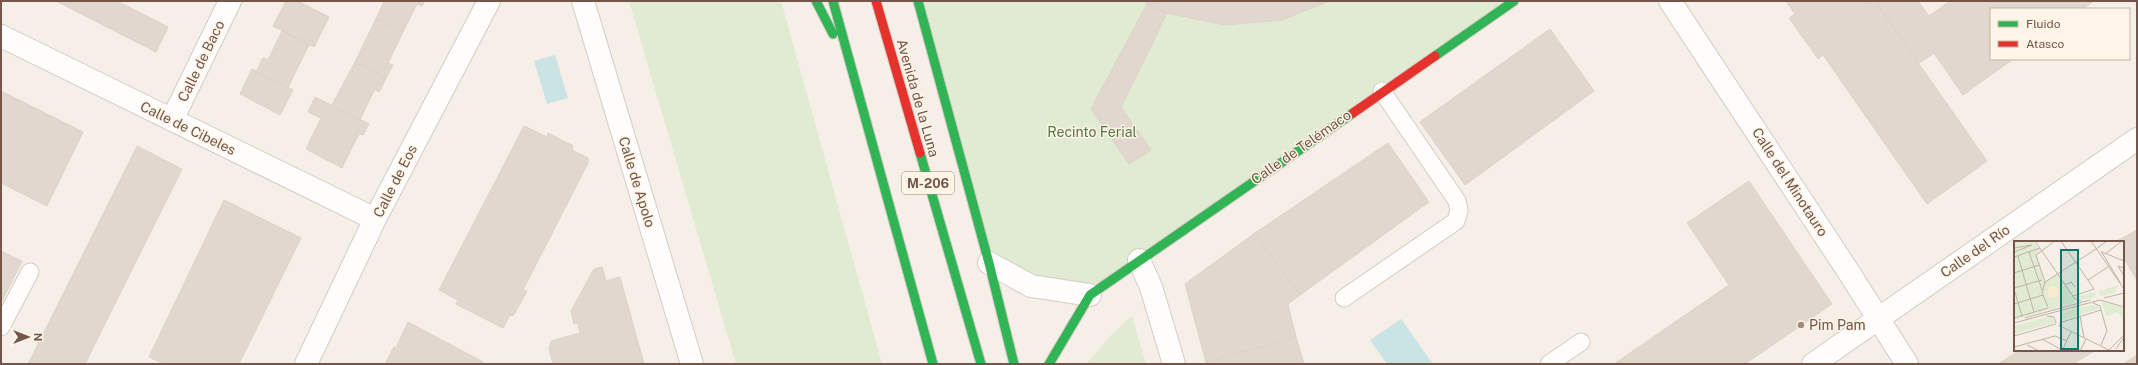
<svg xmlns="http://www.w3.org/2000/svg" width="2138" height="365" viewBox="0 0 2138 365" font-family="'Public Sans',sans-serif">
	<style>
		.green { fill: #e1ebd2 }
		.water { fill: #cae3e4 }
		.building { fill: #e1d7cf; stroke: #ddd2ca }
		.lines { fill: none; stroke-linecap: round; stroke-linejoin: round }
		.lane-casing { stroke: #d4ccc4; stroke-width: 19 }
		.street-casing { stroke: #d4ccc4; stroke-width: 24 }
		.fast-casing { stroke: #d4cbc4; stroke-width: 11 }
		.jam-casing { stroke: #d4cbc4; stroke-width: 11 }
		.lane { stroke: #fefdfb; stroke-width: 17 }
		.street { stroke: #fefdfb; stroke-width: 22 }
		.fast { stroke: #30b455; stroke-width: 9 }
		.jam { stroke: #e5322d; stroke-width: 9 }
		.poi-dot { fill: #9f8c80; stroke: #fef4e7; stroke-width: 1.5 }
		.labels { text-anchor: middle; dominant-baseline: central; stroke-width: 3; stroke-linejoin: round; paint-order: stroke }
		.shield { fill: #fef4e7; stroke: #9b8578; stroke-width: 1 }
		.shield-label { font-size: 13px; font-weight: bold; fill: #715649 }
		.street-label { font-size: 14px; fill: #715649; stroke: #fef4e7 }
		.park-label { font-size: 14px; fill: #537742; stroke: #fef4e7 }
		.poi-label { font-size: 14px; fill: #715649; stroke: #fef4e7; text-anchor: start }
		.inset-road { fill: none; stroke: #c0b2a8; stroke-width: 1 }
		.view { fill: #0f766e; fill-opacity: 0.15; stroke: #0f766e; stroke-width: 2 }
		.inset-edge { fill: none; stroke: #715649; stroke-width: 2 }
	</style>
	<rect width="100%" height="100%" fill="#f5efe7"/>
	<path class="green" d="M629,1H781L882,364H736Z
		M918,1H1514L1090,295L989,263Z
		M1132,316L1146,364H1086L1111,335Z"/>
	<path class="water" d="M555,55L568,98L547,104L534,61Z
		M1401,319L1433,364H1387L1370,340Z"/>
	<path class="building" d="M56,1H117L168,27L156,52Z
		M286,1H298L329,17L314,47L273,26Z
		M384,1H425L422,6L417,4L403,32L376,19Z
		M1143,1H1329L1282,20L1224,25L1167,13Z
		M1786,1H1865L1867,3L1875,1L1987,161L1927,204L1823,55L1818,59L1789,18L1795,14Z
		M1875,1H1918L1929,16L1950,1H2094L2083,9H1991V59H2013L1963,95L1934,53L1919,63Z
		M1147,4L1167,13L1121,107L1151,150L1129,164L1091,109Z
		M376,19L403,32L388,63L393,65L386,78L355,62Z
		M1550,29L1594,91L1465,185L1420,122Z
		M282,31L309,45L288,87L256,72L263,58L268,60Z
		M355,62L386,78L379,92L375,89L360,119L332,105Z
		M252,69L293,90L280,115L240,94Z
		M1,91L83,132L47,206L1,183Z
		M315,97L369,124L363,135L359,134L342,168L306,149L321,118L308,112Z
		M524,126L547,137L548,133L573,146L572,150L588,158V163L523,290L527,291L513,316L510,315L503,328L456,304L458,300L439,290Z
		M1388,143L1429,202L1300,295L1255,233Z
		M137,146L182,169L85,364H28Z
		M1749,181L1832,304L1745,364H1614L1729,285L1687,223Z
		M224,200L301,238L239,364H164L149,357Z
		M2137,230V280L2123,257V242H2115Z
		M1255,233L1300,295L1288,304L1296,337L1206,362L1185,284Z
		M1,251L22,261L1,303Z
		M602,267L606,281L620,277L644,364H553L549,349L551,341L580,333L578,323L574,324L571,311L594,269Z
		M408,322L483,362L482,364H385L394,347L396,348Z
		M1296,337L1304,364H1206V362Z
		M2020,350H2096L2073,364H1998Z
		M2137,355V364H2123Z"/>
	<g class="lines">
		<g class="lane-casing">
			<path id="lane" d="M1344,298L1456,221L1459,211L1457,201L1382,91
				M1,327L30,272
				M1549,364L1581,342"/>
		</g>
		<g class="street-casing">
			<path id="street" d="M583,1L692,364
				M1670,1L1848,271L1907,364
				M1,36L375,219
				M172,120L230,1
				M1139,260L1151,287L1174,364
				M989,263L1031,286L1090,295
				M306,364L375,219L489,1
				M1813,364L2137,139"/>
		</g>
		<g class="fast-casing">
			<path id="fast" d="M816,1L833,34
				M833,1L933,364
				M918,1L989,263L1014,364
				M1435,56L1514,1
				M920,153L981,364
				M1049,364L1090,295L1353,113"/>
		</g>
		<g class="jam-casing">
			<path id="jam" d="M876,1L920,153
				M1353,113L1435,56"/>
		</g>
		<use href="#lane" class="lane"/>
		<use href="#street" class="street"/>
		<use href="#fast" class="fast"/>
		<use href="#jam" class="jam"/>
	</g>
	<circle class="poi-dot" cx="1801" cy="325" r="4"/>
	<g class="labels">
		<rect class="shield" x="902" y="172" width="52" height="22" rx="3"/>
		<g class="shield-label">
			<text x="928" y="183">M-206</text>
		</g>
		<g class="street-label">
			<text transform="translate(201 61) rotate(-64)">Calle de Baco</text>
			<text transform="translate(918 98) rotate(74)">Avenida de la Luna</text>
			<text transform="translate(188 128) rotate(26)">Calle de Cibeles</text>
			<text transform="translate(1301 147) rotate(-35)">Calle de Telémaco</text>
			<text transform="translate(395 181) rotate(-63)">Calle de Eos</text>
			<text transform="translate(637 182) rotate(73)">Calle de Apolo</text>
			<text transform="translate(1790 182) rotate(57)">Calle del Minotauro</text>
			<text transform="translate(1975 251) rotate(-35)">Calle del Río</text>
		</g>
		<g class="park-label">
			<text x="1092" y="132">Recinto Ferial</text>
		</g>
		<g class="poi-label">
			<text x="1809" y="325">Pim Pam</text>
		</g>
	</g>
	<g transform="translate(2014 241)">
		<rect width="110" height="110" fill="#f5efe7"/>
		<path d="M0,0H19L26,10L22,13L30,41L44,33L61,58L59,62L0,79ZM104,44L100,52L86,55L85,50ZM81,51L82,56L68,59L62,56ZM88,61L110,67V80L104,71L92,75ZM77,64L84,65L85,68L46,79V72ZM32,76H39L40,82L0,93V85Z" fill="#e1ebd2"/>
		<path d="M33.5 51a5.5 5.5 0 1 1 11 0a5.5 5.5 0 1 1-11 0Z" fill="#f8eccf"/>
		<path class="inset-road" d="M21,0L61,58L67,60M41,0L22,14L31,41L82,8M47,0L80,48L59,55M77,0L110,48M0,7L18,4L0,11M82,8L93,0M87,10L107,43M15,11L28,49M88,11L110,20M91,13L108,0M4,15L20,71M0,16L26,7M110,27L104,25L110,35M0,32L25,24M74,39L94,26M31,41L28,52L34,66M51,44L57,41L61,46M0,47L28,39M0,48L8,75M90,57L110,52M79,62L86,65L93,90L87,104M0,63L29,54M33,75L40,76L42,82M66,75L70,97M0,77L34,67M11,77L76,59M0,82L86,59L110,66M45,82L87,69M44,84L95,109M0,95L42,83M28,98L48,109M13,104L25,110M0,106L41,95L53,100M102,108L110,96M95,109L110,94M48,110L57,91M66,110L72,98"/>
		<path class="view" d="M47,9H64V108H47Z"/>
		<rect width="110" height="110" class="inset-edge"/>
	</g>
	<rect width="2138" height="365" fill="none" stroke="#715649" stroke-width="4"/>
	<rect x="1990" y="8" width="140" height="52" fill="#fef4e7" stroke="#c6b5a8"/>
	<rect x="1998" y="21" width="20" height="6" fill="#30b455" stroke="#c6b5a8"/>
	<text x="2026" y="28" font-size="12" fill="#715649">Fluido</text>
	<rect x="1998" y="41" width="20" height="6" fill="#e5322d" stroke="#c6b5a8"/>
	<text x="2026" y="48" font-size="12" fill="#715649">Atasco</text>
	<g transform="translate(28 337) rotate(90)" stroke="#fef4e7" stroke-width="3" paint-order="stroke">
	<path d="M0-3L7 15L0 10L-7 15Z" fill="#715649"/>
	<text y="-6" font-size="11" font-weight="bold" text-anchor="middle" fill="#715649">N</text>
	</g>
</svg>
